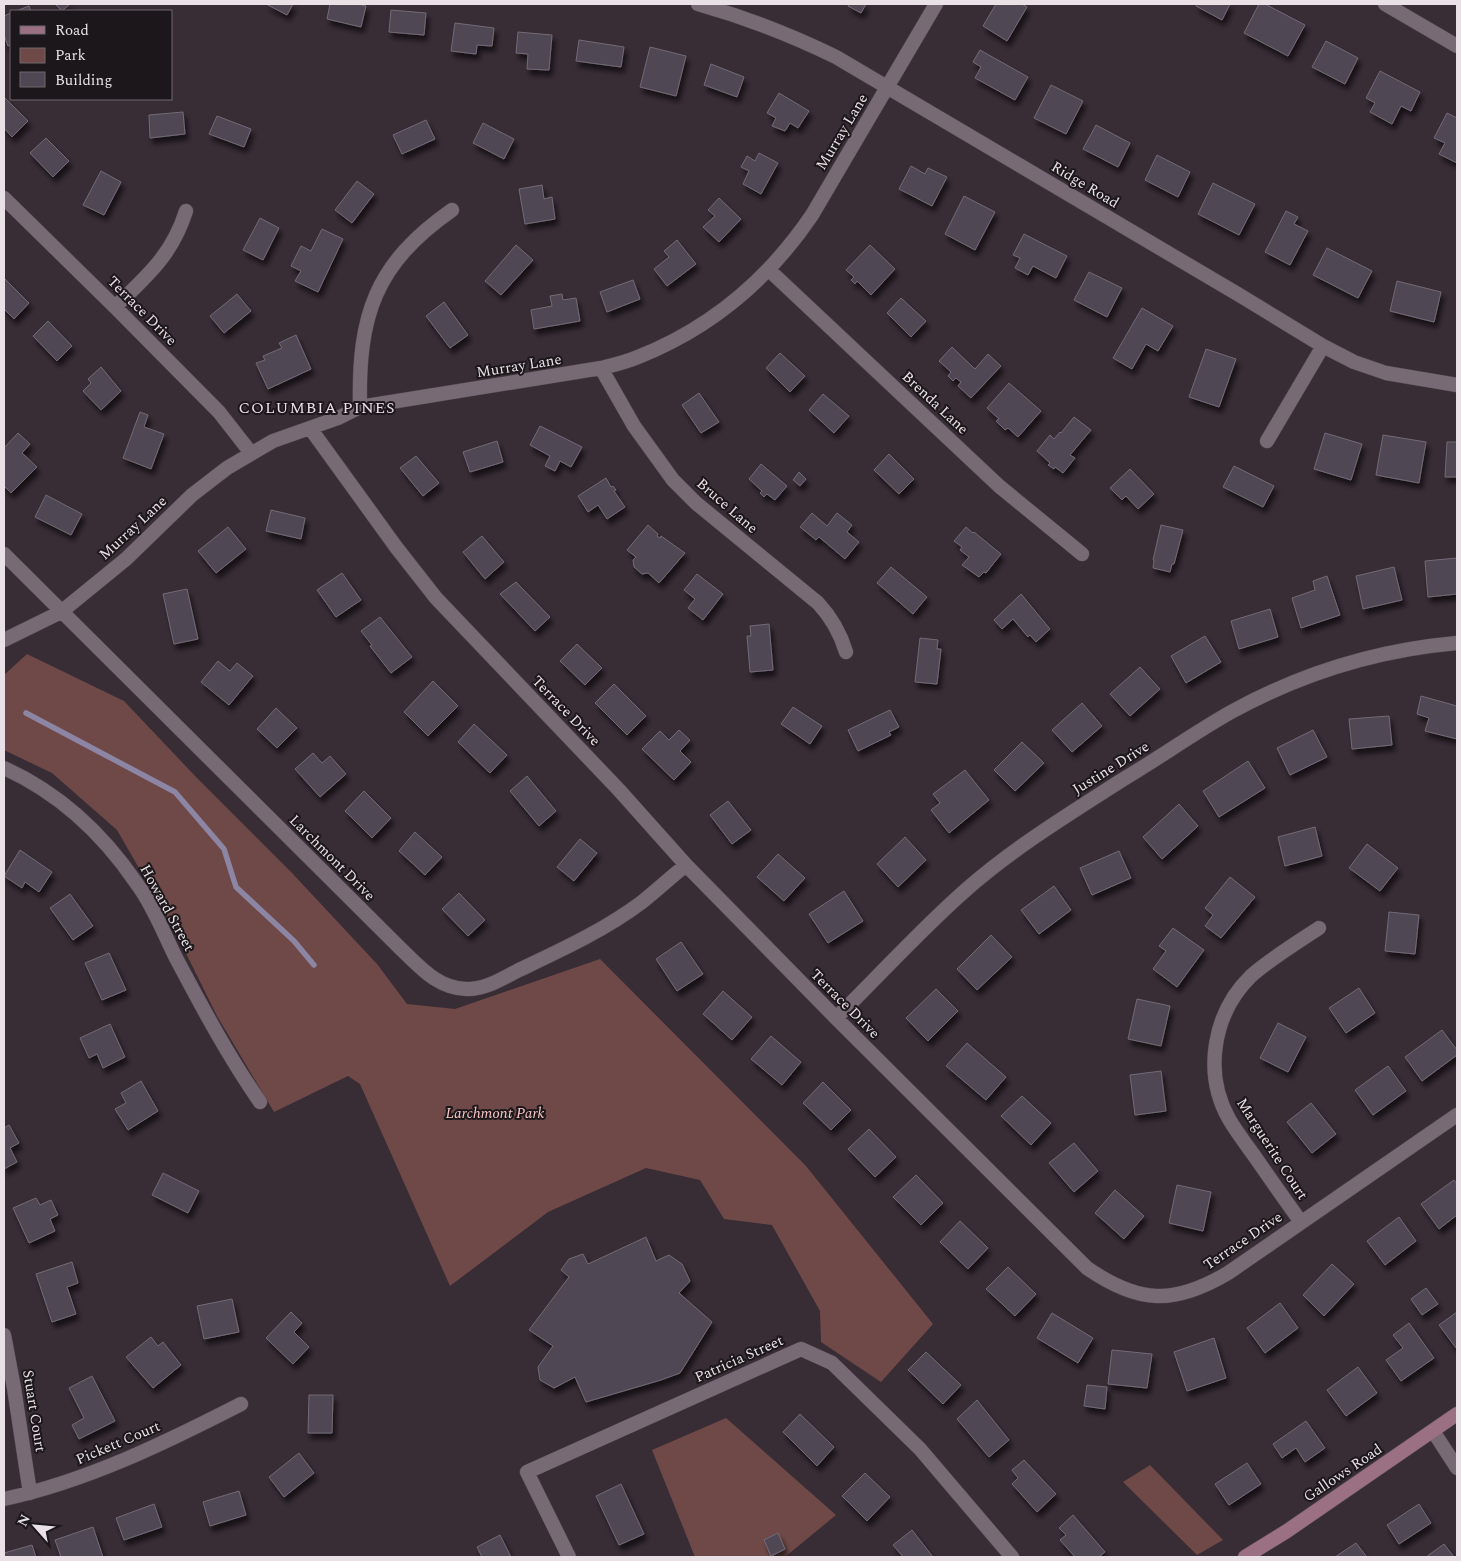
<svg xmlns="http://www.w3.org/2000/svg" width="1461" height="1561" viewBox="0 0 1461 1561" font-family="Spectral,serif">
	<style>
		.green { fill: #6f4948 }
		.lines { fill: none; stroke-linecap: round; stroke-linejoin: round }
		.stream { stroke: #8d85a4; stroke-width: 5.5 }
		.building { fill: #4f4753; stroke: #736a77; filter: url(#shadow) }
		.minor-casing { stroke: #544a51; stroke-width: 15 }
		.secondary-casing { stroke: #544a51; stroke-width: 15 }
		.minor { stroke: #786a74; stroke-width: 14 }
		.secondary { stroke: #9b7083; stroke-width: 14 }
		.labels { text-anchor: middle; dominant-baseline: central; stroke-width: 4; stroke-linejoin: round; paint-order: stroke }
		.street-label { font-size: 15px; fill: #e9e1e6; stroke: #1c171a }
		.park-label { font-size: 15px; font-style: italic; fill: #fbc8c6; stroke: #1c171a }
		.neighbourhood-label { font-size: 16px; letter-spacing: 1px; fill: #ecdde8; stroke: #1c171a }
	</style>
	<defs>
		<filter id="shadow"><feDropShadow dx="3" dy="5.5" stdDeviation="2.5" flood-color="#0009"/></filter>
	</defs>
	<rect width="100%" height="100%" fill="#382c35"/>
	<path class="green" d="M27,654L124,701L197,778L292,873L377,964L407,1004L455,1009L600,959L806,1166L933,1324L881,1382L821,1342L820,1311L772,1225L724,1219L700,1180L646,1168L548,1212L450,1286L360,1084L348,1076L274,1112L217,1016L173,927L117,830L52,773L4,750V675Z
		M726,1418L836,1515L785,1557H695L652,1450Z
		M1150,1465L1223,1540L1197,1555L1123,1482Z"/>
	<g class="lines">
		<path class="stream" d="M26,713L175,792L224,849L236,887L294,941L314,965"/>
	</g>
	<path class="building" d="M55,4H70L62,11Z
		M266,4H293L287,15Z
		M330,4H358L366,6L361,27L327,19Z
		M849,4H866L861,13L848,6Z
		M996,4H1022L1027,7L1007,41L983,26Z
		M1197,4H1230L1222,20L1196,6Z
		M1259,4H1265L1305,25L1288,56L1244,33Z
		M29,6L31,11H16Z
		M391,10L426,13L424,35L389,32Z
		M11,13V45L8,46L4,35V16Z
		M455,23L494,28L492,46L477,45L476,54L451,51Z
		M518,32L552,35L549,70L527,69L528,54L516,53Z
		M579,40L624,47L621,67L576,61Z
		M1326,41L1358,58L1345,84L1312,67Z
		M650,47L686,56L676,96L640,87Z
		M980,50L1028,77L1015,100L975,78L981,67L973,62Z
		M711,64L744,77L737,97L704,85Z
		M1380,71L1420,92L1411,111L1401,106L1392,124L1370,112L1375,103L1366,98Z
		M1051,85L1083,101L1066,134L1034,118Z
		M779,93L809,111L798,128L790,123L785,131L772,126L776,118L767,113Z
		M4,97L28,121L12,137L4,128Z
		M183,112L185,134L150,138L149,115Z
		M1447,113L1457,118V163L1439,154L1445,143L1434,138Z
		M217,116L251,129L244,147L209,134Z
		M426,120L435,139L402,154L393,135Z
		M483,123L514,139L504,159L473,143Z
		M1096,125L1130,143L1118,167L1083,149Z
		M46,138L69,161L53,177L30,153Z
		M759,153L778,163L761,194L743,184L749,171L741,167L747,156L755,161Z
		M1157,155L1190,172L1178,197L1145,180Z
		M911,166L925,174L928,168L947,177L932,206L899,189Z
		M101,171L121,182L104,215L83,205Z
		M357,181L374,194L352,223L335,210Z
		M1213,183L1255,204L1239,235L1198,214Z
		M542,185L544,199L552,197L555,219L525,224L519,189Z
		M964,196L995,212L975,250L945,234Z
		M719,198L741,219L719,242L703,227L715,216L708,210Z
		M1286,211L1298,217L1294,224L1308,231L1290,265L1265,252Z
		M260,218L279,228L263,260L243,250Z
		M322,229L343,239L318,292L295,281L301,271L291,266L301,246L311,251Z
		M1024,234L1067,256L1056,278L1033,266L1028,275L1015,268L1020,258L1013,255Z
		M677,240L696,264L667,286L654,269L669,257L664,251Z
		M516,245L533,260L501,295L485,281Z
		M870,245L895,269L871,295L857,281L855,284L851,280L854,277L846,270Z
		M1327,248L1372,271L1358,298L1313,275Z
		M1089,272L1122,288L1107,317L1074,300Z
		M4,278L29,303L14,319L4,309Z
		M633,280L640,299L607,312L600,292Z
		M1397,281L1441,292L1434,322L1390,311Z
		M237,294L251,311L224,333L210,316Z
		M562,294L563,300L576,298L580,321L534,329L531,310L552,306L550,296Z
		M901,298L926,321L911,337L887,313Z
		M444,302L468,335L450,348L426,316Z
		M1142,308L1173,326L1158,351L1146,344L1132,369L1113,358Z
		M48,321L72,346L57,361L33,336Z
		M296,335L311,369L268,389L256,363L265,360L263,356L282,348L279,343Z
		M952,347L975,369L988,354L1001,366L971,398L958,386L961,382L956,378L953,381L948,376L951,372L939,361Z
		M1206,349L1236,359L1219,407L1189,397Z
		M780,353L805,376L790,392L766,368Z
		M101,367L121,391L101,410L83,391L91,383L88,379Z
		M1009,383L1041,411L1018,437L1008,428L1005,430L996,421L999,419L987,408Z
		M699,393L719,422L701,433L682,405Z
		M823,394L849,416L834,433L809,410Z
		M140,412L148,415L144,427L164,434L151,469L123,458Z
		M1074,417L1091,430L1070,455L1075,458L1063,473L1055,467L1054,469L1048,465L1050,463L1037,451L1050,435L1054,439L1060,432L1061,433Z
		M540,426L582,447L571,467L560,461L555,471L545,466L550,456L530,445Z
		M18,433L30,444L22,453L37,467L11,493L4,486V448Z
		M1325,433L1362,444L1351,480L1314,469Z
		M1383,435L1426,442L1419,483L1376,475Z
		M497,441L503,462L470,472L463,452Z
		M1447,442H1457V477H1445Z
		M889,454L914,479L899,494L874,470Z
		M416,456L439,483L423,496L400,468Z
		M761,464L787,486L775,500L767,494L764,497L760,493L762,491L749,479Z
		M1234,466L1274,486L1263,507L1223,487Z
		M1130,469L1154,494L1138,509L1126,496L1122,500L1110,488Z
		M799,472L806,479L800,486L793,480Z
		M606,478L611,487L613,486L616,490L614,491L625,507L607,519L598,505L588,512L578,496Z
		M46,495L82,514L71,535L35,517Z
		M271,510L305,518L301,539L266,531Z
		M812,513L827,526L837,513L852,525L847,532L859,542L845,559L819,537L816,540L800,527Z
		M648,525L658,534L657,536L660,538L661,536L685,553L659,583L648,573L642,574L634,567L633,560L636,557L627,550Z
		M1161,525L1183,530L1174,564H1172L1170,572L1153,568L1154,560H1153Z
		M228,527L246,549L216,573L198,551Z
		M966,527L973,533L974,532L1001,554L986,573L984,572L979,577L962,565L969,557L960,550L962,547L954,541Z
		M482,536L504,562L485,579L463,552Z
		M1457,558V594L1428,597L1425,561Z
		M891,567L927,597L913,614L877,583Z
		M1394,567L1402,600L1363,609L1356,576Z
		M342,573L361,600L336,617L317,590Z
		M697,574L723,594L703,620L688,608L695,599L684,590Z
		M1327,576L1340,615L1301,628L1292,598L1315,590L1313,581Z
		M516,582L550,617L535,631L500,594Z
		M187,589L198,639L174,644L163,594Z
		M1021,594L1050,629L1036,642L1030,635L1028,637L1013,619L1002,629L994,620Z
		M1270,609L1278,637L1239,649L1231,621Z
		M380,617L412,657L391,673L370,646L372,645L361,631Z
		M769,624L773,670L750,672L747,636H751L750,626Z
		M1205,636L1221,662L1186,683L1171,656Z
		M920,638L938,640L937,649H941L937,684L915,682Z
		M577,644L602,668L585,685L560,661Z
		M218,661L230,671L237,663L253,676L229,705L201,682Z
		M1140,667L1160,689L1130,716L1110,694Z
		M433,681L458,706L428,736L404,712Z
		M614,684L646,716L627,735L595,703Z
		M1421,696L1457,706V739L1425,731L1429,718L1417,714Z
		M1082,703L1102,726L1072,752L1052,730Z
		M793,707L822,726L810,744L781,724Z
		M276,708L297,728L277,748L257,729Z
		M890,710L899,727L889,732L891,735L858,751L848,730Z
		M1389,716L1392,745L1352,749L1349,719Z
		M474,724L507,755L490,773L458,742Z
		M679,730L690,740L680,751L691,762L674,780L642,749L660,731L669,740Z
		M1313,730L1327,757L1290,775L1277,748Z
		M1022,742L1044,763L1015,791L994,770Z
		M313,753L322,763L330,756L346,774L320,797L295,769Z
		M1248,761L1265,788L1219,817L1203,791Z
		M965,770L989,800L949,833L931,810L940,803L933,794Z
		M527,776L556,811L539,826L510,791Z
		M364,791L391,818L372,838L345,811Z
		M728,801L751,830L732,844L710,815Z
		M1179,804L1198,826L1162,859L1143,837Z
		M1315,827L1322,856L1285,866L1278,837Z
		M415,832L442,857L425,875L399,851Z
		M905,837L926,860L898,887L877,864Z
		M580,839L597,853L574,881L557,867Z
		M1367,844L1398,868L1380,891L1349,868Z
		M20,850L52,872L39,892L25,882L22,888L4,876Z
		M1119,851L1131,878L1092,895L1080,868Z
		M778,854L805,878L784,901L757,877Z
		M1230,877L1255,897L1221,938L1205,926L1213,915L1205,908Z
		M1054,886L1071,910L1039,934L1021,910Z
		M844,891L863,921L828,943L809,914Z
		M459,893L485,920L468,936L442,909Z
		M70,894L93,926L73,940L50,908Z
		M1389,912L1419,915L1415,954L1385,951Z
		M1173,928L1204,950L1177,987L1153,969L1166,951L1159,946Z
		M991,935L1012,957L977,990L957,969Z
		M681,942L703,974L677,991L656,959Z
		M109,953L126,990L102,1000L85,963Z
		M1359,988L1375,1013L1346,1033L1329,1008Z
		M936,989L958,1011L928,1041L906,1018Z
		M723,991L752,1017L732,1040L703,1014Z
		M1137,999L1170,1006L1161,1046L1128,1039Z
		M1278,1023L1306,1037L1288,1072L1260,1058Z
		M110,1024L125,1057L103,1068L97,1054L89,1058L80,1038Z
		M1442,1030L1457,1050V1055L1422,1081L1405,1057Z
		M771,1036L801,1062L782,1085L751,1059Z
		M967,1043L1006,1077L986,1100L946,1066Z
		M1388,1066L1406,1091L1373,1115L1355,1090Z
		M1161,1071L1166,1111L1135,1115L1130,1075Z
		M141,1081L158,1111L128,1130L115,1109L126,1103L121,1093Z
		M823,1082L851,1110L831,1130L803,1103Z
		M1022,1096L1051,1123L1031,1145L1001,1116Z
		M1311,1103L1336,1134L1312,1153L1287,1122Z
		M9,1125L19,1143L10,1148L17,1162L4,1169V1128Z
		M869,1129L896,1157L875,1177L848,1149Z
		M1074,1143L1098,1171L1074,1192L1049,1163Z
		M163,1173L199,1191L188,1213L152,1195Z
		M916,1175L943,1203L921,1225L893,1197Z
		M1454,1180L1457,1184V1215L1439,1229L1421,1204Z
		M1177,1185L1211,1192L1203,1231L1169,1223Z
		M1115,1190L1144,1216L1124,1239L1095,1213Z
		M36,1198L40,1205L51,1200L58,1215L50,1219L55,1231L29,1243L13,1208Z
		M1399,1217L1416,1241L1385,1265L1367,1241Z
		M960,1221L988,1248L968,1269L940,1242Z
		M646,1237L656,1261L669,1255L682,1264L690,1281L679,1293L712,1322L680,1373L661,1380L586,1402L575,1377L554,1388L540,1380L538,1367L553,1346L529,1330L569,1277L561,1270L569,1259L583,1254L588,1264Z
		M72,1262L78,1283L67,1287L76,1314L52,1322L36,1274Z
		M1332,1264L1354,1284L1324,1316L1303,1295Z
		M1008,1267L1036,1294L1015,1316L986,1289Z
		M1426,1288L1438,1304L1422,1315L1411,1299Z
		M232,1299L239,1332L204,1339L197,1306Z
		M1280,1303L1298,1328L1265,1353L1247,1328Z
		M291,1312L302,1323L294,1332L309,1347L293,1364L266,1338Z
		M1457,1312V1347L1456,1348L1439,1325Z
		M1052,1313L1093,1338L1078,1363L1037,1338Z
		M1409,1323L1434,1358L1401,1381L1386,1360L1403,1348L1393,1335Z
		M151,1337L158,1346L163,1342L181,1365L153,1388L126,1357Z
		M1214,1338L1226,1378L1187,1391L1174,1352Z
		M1112,1350L1152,1354L1147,1388L1108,1384Z
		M926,1352L961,1385L943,1404L908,1370Z
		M1358,1367L1377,1393L1346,1416L1327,1390Z
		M92,1376L115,1421L79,1439L72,1425L84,1418L69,1388Z
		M1087,1385L1107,1387L1105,1409L1084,1406Z
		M309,1395H333L332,1433H308Z
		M977,1400L1009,1440L989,1457L957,1419Z
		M800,1414L834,1447L817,1466L783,1432Z
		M1306,1421L1325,1448L1305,1462L1296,1448L1282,1458L1273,1444Z
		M299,1453L314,1473L284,1497L269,1477Z
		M1024,1460L1056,1494L1037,1512L1012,1484L1018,1478L1012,1470Z
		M1247,1463L1261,1484L1229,1505L1215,1484Z
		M865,1473L890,1497L867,1521L842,1496Z
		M621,1484L644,1534L619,1545L596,1496Z
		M239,1491L246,1515L210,1526L203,1502Z
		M154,1504L162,1527L124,1540L116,1518Z
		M1419,1504L1431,1523L1399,1544L1387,1525Z
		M1073,1515L1105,1552L1099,1557H1075L1060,1540L1066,1535L1059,1528Z
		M93,1527L103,1557H61L55,1540Z
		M912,1530L933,1557H903L893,1545Z
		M778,1533L785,1549L771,1556L764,1540Z
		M500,1535L511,1557H482L477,1547Z
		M1356,1543L1367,1557H1335Z
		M1444,1544L1454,1557H1426Z
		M32,1545L36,1557H4V1553Z"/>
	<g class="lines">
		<g class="minor-casing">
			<path id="minor" d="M698,4C748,18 789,34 836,57L1241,296L1323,346L1354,362L1386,373L1457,385
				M1385,4L1457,46
				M4,198L115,307L219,412L251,453
				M769,270L999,486L1082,554
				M115,307C148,275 172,255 186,211
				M601,368L634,426L673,480L696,503L818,603C832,618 840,632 846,652
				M360,407C358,315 375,264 452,210
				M310,428L396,547L436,598L619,790L686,865L836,1018L1087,1268C1139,1304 1174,1305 1228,1273L1457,1115
				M1267,441L1323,346
				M4,554L400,948C420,967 437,988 466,989C485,990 503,978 519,970C561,950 605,930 642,902C657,890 671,877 686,865
				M4,640L61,612L126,559L192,495L227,468L273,441L338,418L360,407L601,368C614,365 626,362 638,357C711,328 768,280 812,215L936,4
				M4,768C59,793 103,834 137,884C153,905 164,934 176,958C202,1007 228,1056 260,1102
				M836,1018C880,975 921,929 968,888C1015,847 1069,814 1122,780C1159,758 1194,733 1231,712C1302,673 1377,650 1457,643
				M1301,1222C1285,1200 1269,1177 1253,1154C1245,1143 1236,1131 1229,1119C1203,1073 1213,1013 1251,976C1270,959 1298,942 1319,928
				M4,1335L14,1388L30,1493
				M1433,1431L1457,1468
				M4,1499C87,1481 165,1443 241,1404
				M569,1557L527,1472L801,1349L832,1363L920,1449L1012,1557"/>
		</g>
		<g class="secondary-casing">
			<path id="secondary" d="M1245,1557L1287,1531L1457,1414"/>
		</g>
		<use href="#minor" class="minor"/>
		<use href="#secondary" class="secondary"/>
	</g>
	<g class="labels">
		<g class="street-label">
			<text transform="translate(842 132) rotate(-59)">Murray Lane</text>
			<text transform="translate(1085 185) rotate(31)">Ridge Road</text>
			<text transform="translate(142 311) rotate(45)">Terrace Drive</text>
			<text transform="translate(519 366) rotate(-9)">Murray Lane</text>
			<text transform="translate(935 403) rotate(43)">Brenda Lane</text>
			<text transform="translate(727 506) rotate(41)">Bruce Lane</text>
			<text transform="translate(133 528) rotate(-43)">Murray Lane</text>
			<text transform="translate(566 711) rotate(46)">Terrace Drive</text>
			<text transform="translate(1111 768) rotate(-32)">Justine Drive</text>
			<text transform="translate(332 858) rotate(45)">Larchmont Drive</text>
			<text transform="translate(167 908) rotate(61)">Howard Street</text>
			<text transform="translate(845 1004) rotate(45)">Terrace Drive</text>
			<text transform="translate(1272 1149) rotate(57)">Marguerite Court</text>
			<text transform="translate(1243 1241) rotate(-34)">Terrace Drive</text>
			<text transform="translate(739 1359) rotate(-24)">Patricia Street</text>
			<text transform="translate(34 1411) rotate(81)">Stuart Court</text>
			<text transform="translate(118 1443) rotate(-23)">Pickett Court</text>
			<text transform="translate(1343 1473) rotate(-34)">Gallows Road</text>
		</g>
		<g class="park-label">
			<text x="495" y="1113">Larchmont Park</text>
		</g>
		<g class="neighbourhood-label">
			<text x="317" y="408">COLUMBIA PINES</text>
		</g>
	</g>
	<rect width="1461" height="1561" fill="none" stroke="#e9e1e6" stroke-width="10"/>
	<rect x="10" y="10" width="162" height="90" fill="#1c171a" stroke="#6e686c"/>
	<rect x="20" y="26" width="25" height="8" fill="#9b7083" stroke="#6e686c"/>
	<text x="55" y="35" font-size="15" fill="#e9e1e6">Road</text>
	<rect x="20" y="48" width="25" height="15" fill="#6f4948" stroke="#6e686c"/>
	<text x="55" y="60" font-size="15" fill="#e9e1e6">Park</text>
	<rect x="20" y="72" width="25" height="15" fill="#4f4753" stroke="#6e686c"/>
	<text x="55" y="85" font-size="15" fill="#e9e1e6">Building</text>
	<g transform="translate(35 1526) rotate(297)" stroke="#1c171a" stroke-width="4" paint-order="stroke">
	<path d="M0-4L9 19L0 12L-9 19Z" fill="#e9e1e6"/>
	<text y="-8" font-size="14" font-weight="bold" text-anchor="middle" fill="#e9e1e6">N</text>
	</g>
</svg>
